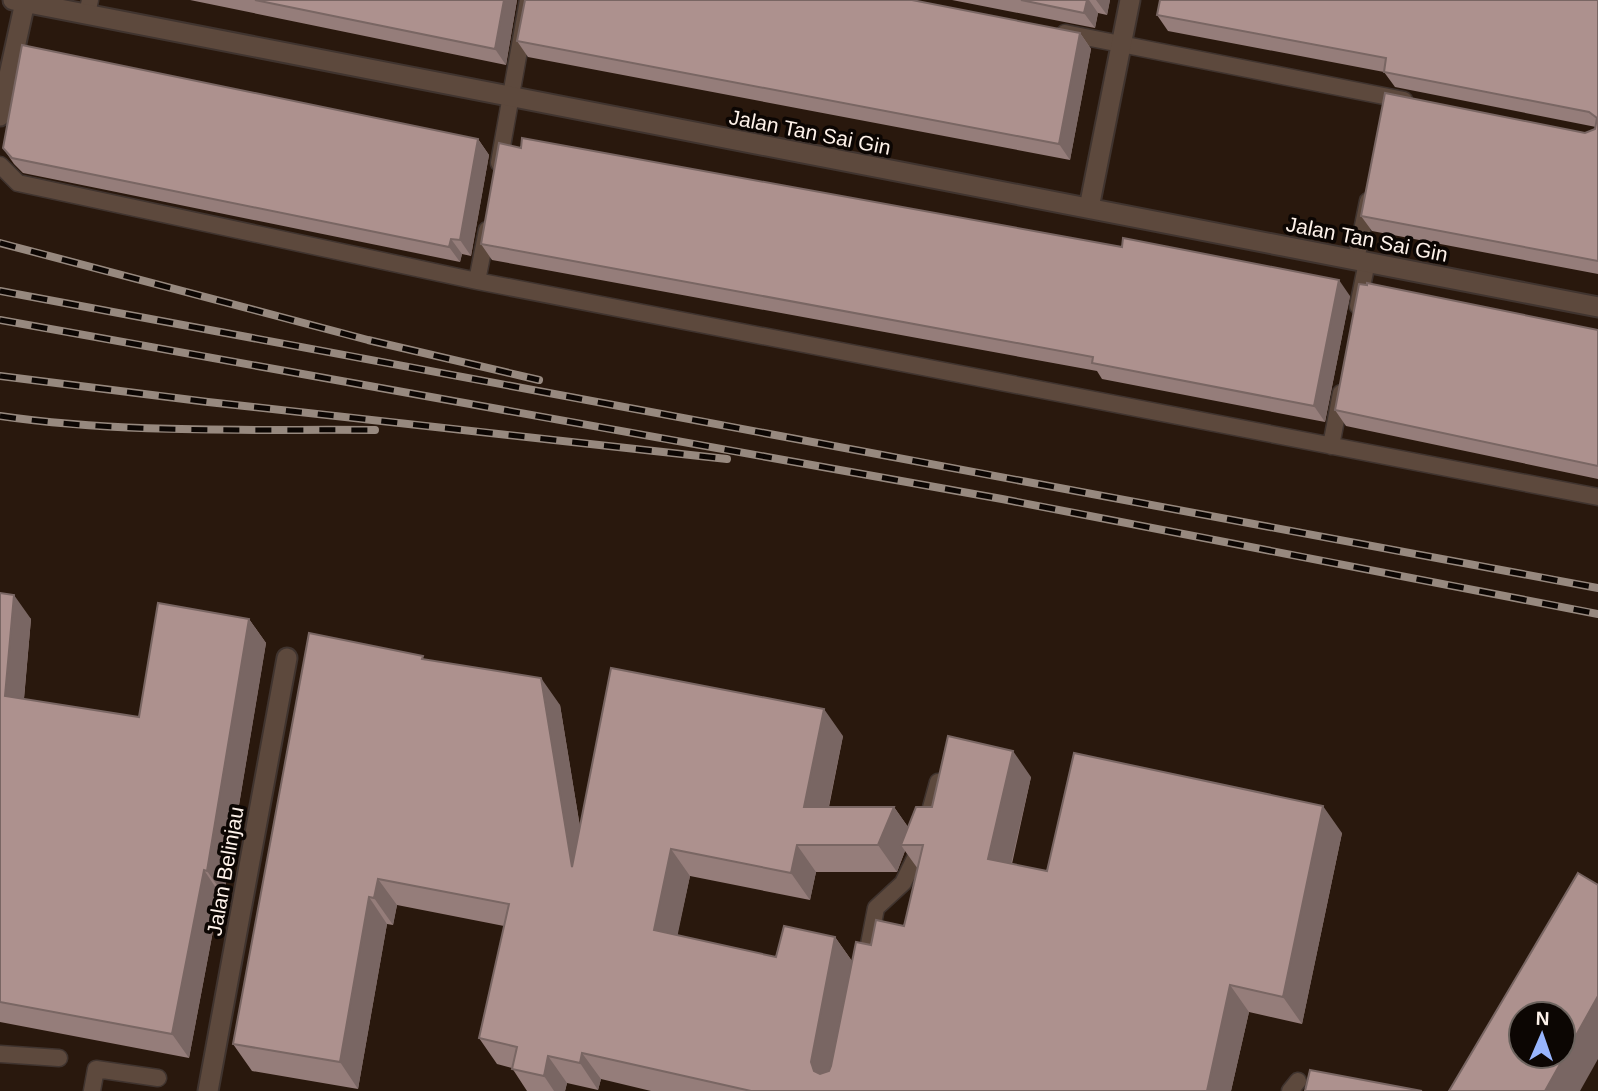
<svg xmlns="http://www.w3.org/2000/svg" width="1598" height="1091" viewBox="0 0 1598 1091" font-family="Arial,sans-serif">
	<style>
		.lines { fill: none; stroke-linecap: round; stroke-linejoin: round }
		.service-casing { stroke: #40342f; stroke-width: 19 }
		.minor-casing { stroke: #40342f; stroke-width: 23 }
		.service { stroke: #5d493d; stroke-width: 16 }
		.minor { stroke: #5d493d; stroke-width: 19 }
		.rail-casing { stroke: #97897f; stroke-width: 8 }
		.rail { stroke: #0c0603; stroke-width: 5; stroke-dasharray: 16; stroke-linecap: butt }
		.wall { fill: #957d7a; fill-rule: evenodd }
		.shaded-wall { fill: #796663 }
		.building { fill: #ad918e; stroke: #796663; stroke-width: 2; fill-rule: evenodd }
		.labels { text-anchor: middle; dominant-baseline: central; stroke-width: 7; stroke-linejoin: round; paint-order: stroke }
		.street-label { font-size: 21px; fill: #fef2ea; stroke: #0c0603 }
	</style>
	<rect width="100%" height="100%" fill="#29180d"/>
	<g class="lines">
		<g class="service-casing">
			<path id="service" d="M87,14L90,0
				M1065,33L1404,100
				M499,163L528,0
				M0,165L18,183L477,281L1598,497
				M1356,260L1368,201
				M477,281L487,230
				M1358,306L1367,262
				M1331,446L1341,393
				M865,965L876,908L903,883L920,848L938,782
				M0,1054L59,1058
				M92,1091L96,1069L158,1078
				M1290,1091L1298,1081"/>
		</g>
		<g class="minor-casing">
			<path id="minor" d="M13,0L1598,307
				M0,116L25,2
				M1089,208L1130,0
				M208,1091L287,658"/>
		</g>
		<use href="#service" class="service"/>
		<use href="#minor" class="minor"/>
		<g class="rail-casing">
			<path id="rail" d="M0,243L368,340L539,380
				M0,291L1598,588
				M0,320L1002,499L1598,614
				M0,376L208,402L727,459
				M0,416C124,434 249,429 375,430"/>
		</g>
		<use href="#rail" class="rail"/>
	</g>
	<path class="wall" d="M190,0H517L506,65Z
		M952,0H1110L1107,15L1098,13L1095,28Z
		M1598,0V274L1372,231L1361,216L1585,133L1595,129L1596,127L1395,87L1384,72L1168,31L1157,15Z
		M1080,33L1091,49L1070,160L528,57L517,41Z
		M478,139L489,155L471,256L462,254L460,262L23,173L14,164L3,148Z
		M521,148L1350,296L1325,422L1102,379L1097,371L492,260L481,244Z
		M1598,330V479L1346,426L1335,410Z
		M0,593L31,619L24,699L139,717L249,619L266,643L224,895L220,894L189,1058L0,1022Z
		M425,660L560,705L580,827L843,736L829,807H894L908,827L932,807L1031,777L1012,864L1047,871L1342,833L1302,1024L1249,1012L1231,1091H651L601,1079L598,1090L567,1083L565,1091H527L512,1068L497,1064L479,1038L504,926L397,905L393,925L387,924L358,1089L252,1071L233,1044ZM905,851L918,869L904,926L871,945L852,961L835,937L776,957L677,935L690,876L810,900L816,872H897Z"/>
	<path class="shaded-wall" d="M504,0H517L506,65L495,49Z
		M1087,0H1089L1098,13L1095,28L1084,13Z
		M1096,0H1110L1107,15Z
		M1080,33L1091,49L1070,160L1059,144Z
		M478,139L489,155L471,256L460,240Z
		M451,239L462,254L460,262L449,247Z
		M1339,280L1350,296L1325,422L1314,406Z
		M14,595L31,619L22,720L5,696Z
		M249,619L266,643L224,895L207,871Z
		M541,678L560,705L591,894L572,867Z
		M824,709L843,736L823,834L804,807Z
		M1013,751L1031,777L1006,886L988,859Z
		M1323,806L1342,833L1302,1024L1283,997Z
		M894,807L913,834L901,845L905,851L897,872L878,845Z
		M797,845L816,872L810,900L791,873Z
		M671,849L690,876L673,957L654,930Z
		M204,870L220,894L189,1058L172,1034Z
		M378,879L397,905L393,925L374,898Z
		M369,897L387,924L358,1089L340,1062Z
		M835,937L854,964L830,1091L814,1071L811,1062Z
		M1230,985L1249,1012L1231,1091H1207Z
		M1598,996V1059L1580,1091H1545Z
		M582,1053L601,1079L598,1090L580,1063Z
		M548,1056L567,1083L565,1091H554L544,1076Z"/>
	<path class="building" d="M255,0H504L495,49Z
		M525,0H912L1080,33L1059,144L517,41Z
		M1021,0H1087L1084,13Z
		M1160,0H1598V261L1361,216L1385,93L1585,133L1595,129L1597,118L1589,112L1384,72L1386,58L1157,15Z
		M22,45L478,139L460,240L451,239L449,247L12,158L3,148Z
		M522,138L1122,247L1123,238L1339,280L1314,406L1092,363L1093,357L481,244L499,143L521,148Z
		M1367,283L1598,330V466L1335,410L1359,284L1367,285Z
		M0,593L14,595L5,696L139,717L158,603L249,619L207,871L204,870L172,1034L0,1002Z
		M309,633L423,656L422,659L541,678L572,867L611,668L824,709L804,807H894L878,845H797L791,873L671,849L654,930L776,957L784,926L835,937L811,1062L814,1071L820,1074L829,1071L831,1066L856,942L871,945L876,920L904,926L923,845H901L916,807H932L948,736L1013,751L988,859L1047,871L1074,753L1323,806L1283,997L1230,985L1207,1091H751L582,1053L580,1063L548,1056L544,1076L512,1069L517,1047L479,1038L509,904L378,879L374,898L369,897L340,1062L233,1044Z
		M1578,873L1598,885V996L1545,1091H1449ZM1521,1014H1563V1056H1521Z
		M1310,1070L1422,1091H1305Z"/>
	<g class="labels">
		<g class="street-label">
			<text transform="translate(810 132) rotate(11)">Jalan Tan Sai Gin</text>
			<text transform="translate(1367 239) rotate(11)">Jalan Tan Sai Gin</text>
			<text transform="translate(225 871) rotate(-80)">Jalan Belinjau</text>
		</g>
	</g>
	<g transform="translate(1542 1035) rotate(2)"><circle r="33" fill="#0c0603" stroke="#6d645f" stroke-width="2"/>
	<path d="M0-5L12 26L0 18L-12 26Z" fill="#98b5fd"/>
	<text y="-10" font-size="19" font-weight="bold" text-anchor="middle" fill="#fef2ea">N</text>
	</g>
</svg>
